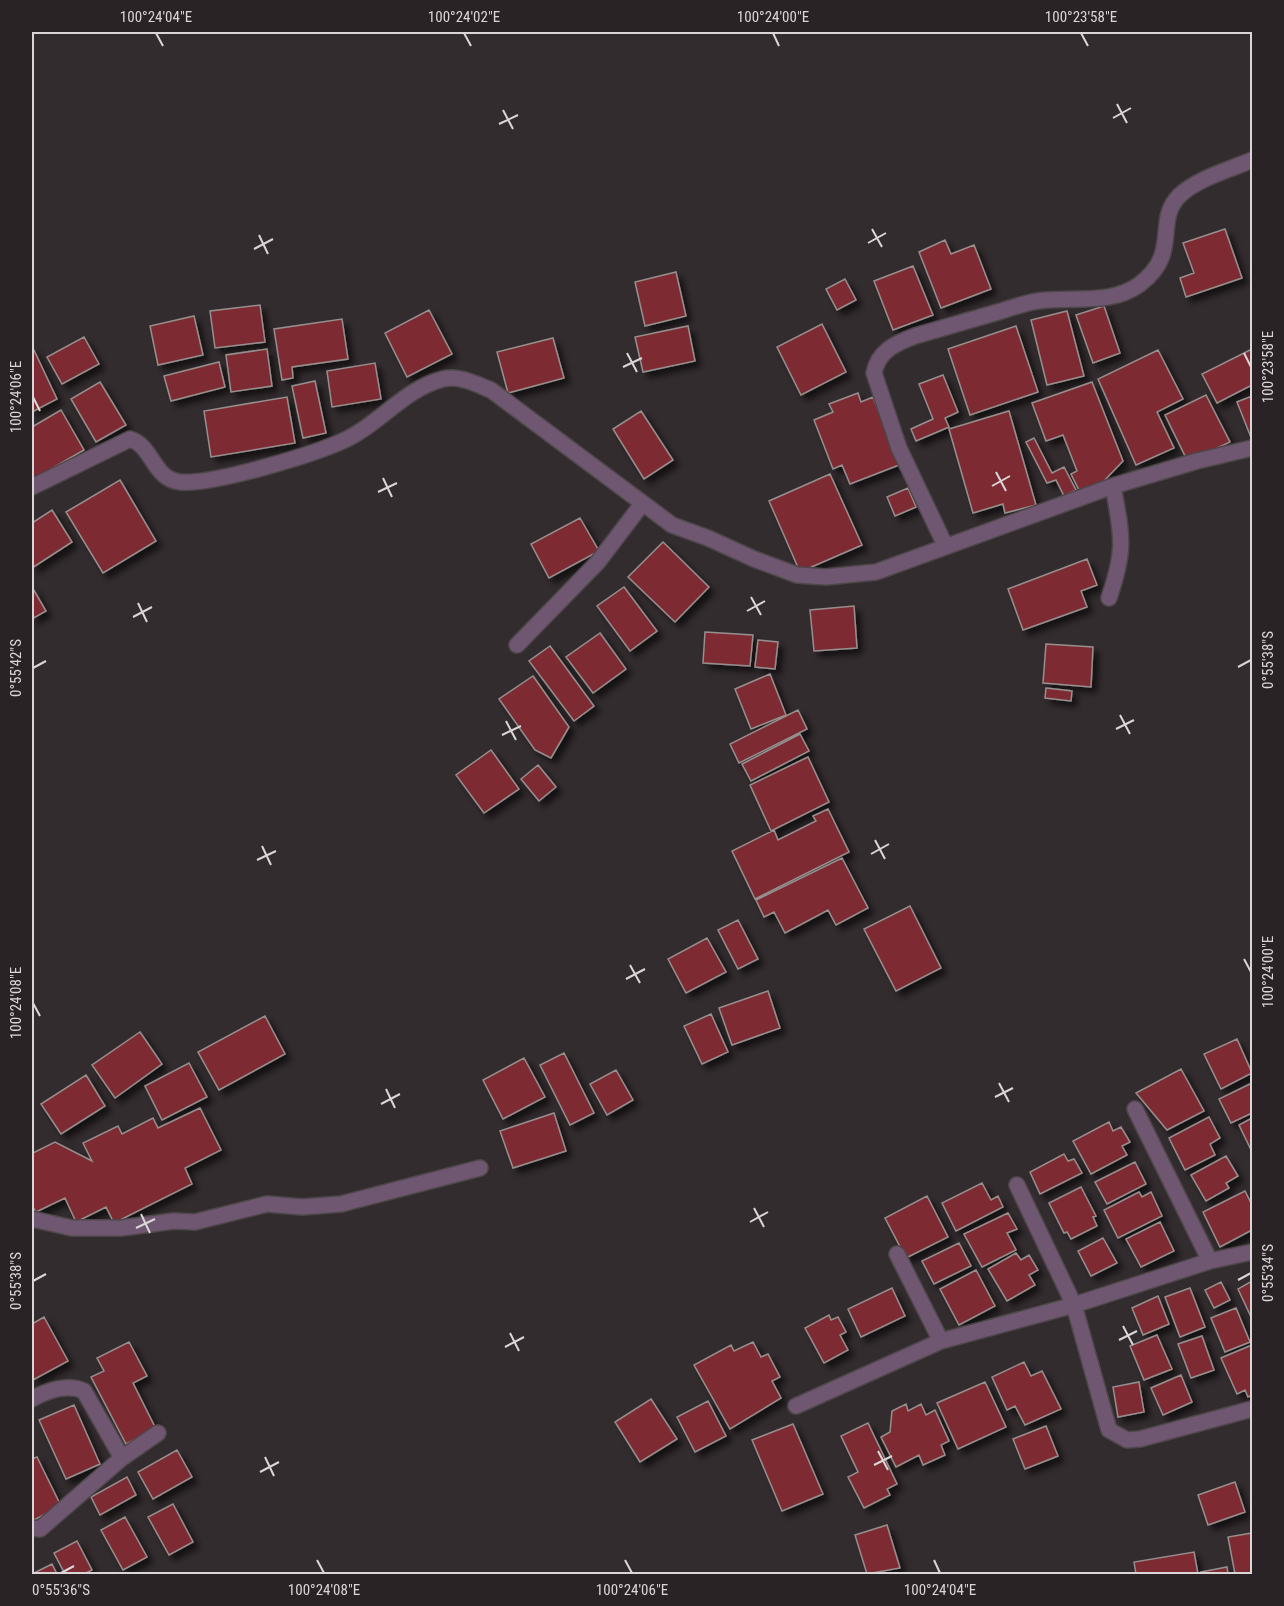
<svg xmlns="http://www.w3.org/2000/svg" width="1284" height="1606" viewBox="0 0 1284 1606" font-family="'Roboto Condensed',sans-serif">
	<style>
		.building { fill: #7d2c32; stroke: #978e8e; stroke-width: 1.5; filter: url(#shadow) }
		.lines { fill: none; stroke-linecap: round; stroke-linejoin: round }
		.street-casing { stroke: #4e474a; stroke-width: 18 }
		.street { stroke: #705771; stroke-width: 15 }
		.ticks { fill: none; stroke: #dad6d7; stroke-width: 2 }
		.neatline { fill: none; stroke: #dad6d7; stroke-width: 2 }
		.ticks-label { font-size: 15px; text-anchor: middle; fill: #dad6d7 }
	</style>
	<defs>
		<filter id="shadow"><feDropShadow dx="5.5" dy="5.5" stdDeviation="3" flood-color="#0009"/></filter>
	</defs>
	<rect width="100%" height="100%" fill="#332c2f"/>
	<path class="building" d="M1225,229L1242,278L1186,297L1180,278L1194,273L1183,243Z
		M945,240L951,254L974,245L991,289L941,308L919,252Z
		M913,266L933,315L893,330L874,281Z
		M676,272L686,316L645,326L635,282Z
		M845,279L856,300L837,310L826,289Z
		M260,305L265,342L215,348L210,311Z
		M1104,306L1120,353L1093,363L1076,315Z
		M429,310L452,354L407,377L385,333Z
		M1067,311L1084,376L1047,385L1031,320Z
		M194,316L203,355L158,365L150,326Z
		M342,319L348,359L292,367L293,378L282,380L274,329Z
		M822,324L846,372L801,395L777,347Z
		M688,326L695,361L643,372L635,337Z
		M1016,326L1038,392L970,415L948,349Z
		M84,337L99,364L62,384L47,357Z
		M553,338L564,378L508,393L497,352Z
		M32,346L57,399L32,412Z
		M267,349L272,386L231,392L226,355Z
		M1252,349V385L1217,403L1202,374Z
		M1158,350L1183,399L1157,412L1174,448L1136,465L1098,379Z
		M219,362L225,387L171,401L164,376Z
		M375,363L381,399L332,407L327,371Z
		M943,375L958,412L945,418L949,427L916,441L911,429L933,419L919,384Z
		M315,381L326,433L303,438L292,386Z
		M100,382L126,425L96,442L71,399Z
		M1092,382L1123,461L1101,484L1081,494L1071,474L1077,471L1063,435L1046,441L1032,403Z
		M858,393L861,402L873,397L899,465L850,484L842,465L833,469L814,420L833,412L829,404Z
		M1206,395L1230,442L1188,462L1165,415Z
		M1252,396V440L1237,402Z
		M287,397L295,443L211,457L204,411Z
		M61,410L84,450L32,480V427Z
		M641,411L673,460L644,479L613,429Z
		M1009,411L1036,505L1005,513L1003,504L973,513L949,429Z
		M1034,438L1052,473L1064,467L1076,490L1064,496L1056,480L1047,483L1026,442Z
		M830,474L862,545L800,572L769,501Z
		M120,480L156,541L103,573L66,512Z
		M908,488L916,507L895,516L887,497Z
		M52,510L72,542L32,568V523Z
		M580,518L599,551L549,578L531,544Z
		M663,542L709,587L675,622L628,577Z
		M1087,559L1097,585L1081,591L1087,607L1023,630L1008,589Z
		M32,587L46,611L32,619Z
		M624,587L657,631L630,651L597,606Z
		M854,606L857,648L814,651L810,610Z
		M705,632L753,635L750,666L703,663Z
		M600,633L626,669L593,693L566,657Z
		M758,640L778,642L775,669L755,667Z
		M1046,644L1093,647L1091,687L1043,683Z
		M550,646L594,706L574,721L529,661Z
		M770,674L786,715L751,729L735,689Z
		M533,676L569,727L551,758L535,750L499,699Z
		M1046,688L1072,691L1071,701L1045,698Z
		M798,710L807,729L739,763L730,744Z
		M800,734L809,751L751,781L742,764Z
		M491,750L519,789L484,813L456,775Z
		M808,757L829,802L771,831L750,785Z
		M538,765L556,787L539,801L521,779Z
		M828,809L849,852L755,899L732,851L774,830L778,840L816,821L813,816Z
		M842,858L868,908L836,925L828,910L785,933L774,912L764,917L756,900Z
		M910,906L941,968L896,991L864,929Z
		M738,920L758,959L738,969L718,930Z
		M707,938L726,972L686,993L668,959Z
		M768,991L780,1028L732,1045L719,1008Z
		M711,1014L728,1052L702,1064L684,1026Z
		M265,1016L285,1054L219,1090L198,1052Z
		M140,1032L162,1064L115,1098L92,1065Z
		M1237,1039L1252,1073L1221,1089L1204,1054Z
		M564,1053L594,1113L570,1125L540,1065Z
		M524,1058L545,1097L503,1119L483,1080Z
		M189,1063L207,1097L162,1120L145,1086Z
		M1181,1069L1204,1111L1167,1130L1136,1093Z
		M616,1070L633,1100L607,1115L590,1084Z
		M86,1075L105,1106L61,1134L41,1104Z
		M1252,1083V1113L1231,1123L1219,1099Z
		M200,1108L221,1150L185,1168L192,1184L114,1223L106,1207L76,1222L65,1198L36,1212L32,1206V1150L33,1153L55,1142L92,1161L83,1143L118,1126L122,1134L153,1118L158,1128Z
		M554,1113L566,1151L513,1168L500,1131Z
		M1209,1117L1220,1138L1210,1144L1215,1155L1185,1170L1169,1138Z
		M1252,1118V1152L1239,1125Z
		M1109,1122L1113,1131L1121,1127L1130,1142L1122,1146L1127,1155L1091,1174L1073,1141Z
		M1064,1154L1068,1161L1074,1159L1082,1173L1040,1194L1030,1172Z
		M1226,1156L1238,1176L1226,1183L1229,1188L1206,1201L1191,1175Z
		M1135,1162L1146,1184L1107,1204L1095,1182Z
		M982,1183L991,1200L998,1196L1003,1207L956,1231L942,1203Z
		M1081,1187L1096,1216L1093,1217L1097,1226L1071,1239L1067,1232L1064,1233L1049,1203Z
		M1245,1191L1252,1205V1230L1220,1247L1203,1212Z
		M1139,1192L1142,1197L1151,1192L1162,1216L1118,1238L1104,1210Z
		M927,1196L948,1237L906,1258L885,1218Z
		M1008,1213L1017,1229L1007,1233L1016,1250L982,1267L964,1234Z
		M1160,1222L1174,1251L1141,1267L1126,1239Z
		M1103,1238L1117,1263L1091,1276L1078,1251Z
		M959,1243L971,1266L934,1284L922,1261Z
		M1016,1253L1021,1260L1029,1255L1038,1270L1029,1275L1035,1285L1007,1301L988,1269Z
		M976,1270L995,1306L959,1325L940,1289Z
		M1252,1281V1319L1238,1289Z
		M1221,1282L1230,1300L1214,1308L1205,1290Z
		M892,1288L905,1316L861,1337L848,1309Z
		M1190,1288L1205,1327L1180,1337L1165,1297Z
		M1158,1296L1169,1324L1143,1335L1132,1308Z
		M1236,1308L1250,1342L1225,1352L1211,1318Z
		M829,1315L831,1320L838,1317L846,1332L840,1335L848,1350L824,1363L805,1328Z
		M44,1317L68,1361L33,1380L32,1324Z
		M1157,1335L1172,1369L1144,1380L1130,1346Z
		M1202,1336L1214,1370L1191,1378L1178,1344Z
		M129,1342L147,1376L133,1383L156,1429L126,1444L91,1377L104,1371L97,1358Z
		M753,1342L761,1357L768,1354L780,1377L772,1381L781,1398L730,1429L694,1365L731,1345L734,1351Z
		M1252,1345V1395L1248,1397L1245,1390L1237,1394L1221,1358Z
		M1024,1362L1031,1376L1042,1371L1061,1409L1025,1425L1015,1406L1007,1410L992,1377Z
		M1181,1375L1192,1402L1163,1415L1151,1388Z
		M985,1382L1006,1427L958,1449L937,1403Z
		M1139,1382L1144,1412L1118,1417L1113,1387Z
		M651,1399L677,1439L640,1462L615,1422Z
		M708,1401L726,1436L695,1452L677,1417Z
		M906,1404L908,1411L921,1404L926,1415L935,1410L949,1441L941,1445L945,1455L923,1465L919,1455L896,1467L881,1437L890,1432L892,1411Z
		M74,1405L100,1464L66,1479L39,1420Z
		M868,1423L897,1484L887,1489L890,1495L864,1508L848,1477L858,1472L841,1436Z
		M793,1424L823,1494L782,1511L752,1440Z
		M1046,1426L1058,1456L1025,1469L1013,1439Z
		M177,1450L192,1477L153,1499L138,1472Z
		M37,1457L61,1506L34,1520L32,1515V1459Z
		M127,1477L136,1495L100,1515L91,1497Z
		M1235,1482L1245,1512L1208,1525L1198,1495Z
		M173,1504L193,1542L169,1555L148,1517Z
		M125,1517L147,1557L123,1570L101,1530Z
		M887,1525L900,1568L867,1574L855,1535Z
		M1252,1533V1574H1235L1228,1537Z
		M77,1541L92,1570L84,1574H65L54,1553Z
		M1194,1552L1198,1574H1136L1134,1562Z
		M52,1564L57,1574H32Z
		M1227,1567L1228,1574H1202L1201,1572Z"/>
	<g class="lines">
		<g class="street-casing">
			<path id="street" d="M32,487L130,439C153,446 153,479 180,482C213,485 316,454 347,439C380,423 406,388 443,379C459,375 476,384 491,390L672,525L708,538L754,559L797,575L826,577L876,572L1113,486L1197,461L1252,448
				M945,545L899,448L874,373C878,351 896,343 915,336C943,328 970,320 998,312C1011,308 1024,303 1038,301C1071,296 1111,306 1140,284C1181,253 1154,222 1179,196C1198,178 1229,170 1252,160
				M1109,598C1126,548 1122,536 1113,486
				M517,645L598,562L642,504
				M1135,1109L1210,1261
				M1017,1185L1074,1305L1109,1430L1127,1440L1140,1439L1252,1409
				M32,1219L72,1228H121L174,1221L195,1222L267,1204L302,1207L341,1204L480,1168
				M897,1254L941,1341
				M32,1399C46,1391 68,1383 84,1391L122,1458
				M796,1406L941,1341L1074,1305L1210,1261L1252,1252
				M32,1528L40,1529L122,1458L158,1433"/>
		</g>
		<use href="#street" class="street"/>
	</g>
	<path class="ticks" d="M156,33L163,46M464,33L471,46M773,33L779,46M1081,33L1088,46M1117,104L1127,123M503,110L513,129M1113,118L1131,108M499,124L518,115M872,229L882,247M259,235L268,254M868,243L886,233M254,249L273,239M627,353L637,372M1244,353L1251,367M623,367L642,358M33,397L40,411M996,472L1006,491M383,478L392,497M992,486L1010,476M378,492L397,483M751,597L761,615M138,603L147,622M747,611L765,601M133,617L152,607M1238,667L1251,660M33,668L46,661M1120,715L1130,734M506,721L516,740M1116,729L1134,720M502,735L521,726M875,840L885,859M262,846L271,865M871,854L889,844M257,860L276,851M1244,959L1251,972M630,965L640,983M626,979L645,969M33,1003L40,1016M999,1083L1009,1102M386,1089L395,1108M995,1097L1013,1088M381,1104L400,1094M754,1208L764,1227M141,1214L150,1233M750,1222L768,1212M136,1228L155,1219M1238,1280L1251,1273M33,1281L46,1274M1123,1326L1133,1345M510,1333L519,1351M1119,1340L1137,1331M505,1347L524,1337M878,1451L888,1470M265,1457L274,1476M874,1465L892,1456M260,1472L279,1462M317,1560L324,1573M625,1560L632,1573M934,1560L940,1573M61,1573L74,1566"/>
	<rect width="1284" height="1606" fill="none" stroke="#292325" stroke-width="66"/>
	<rect x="33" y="33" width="1218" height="1540" class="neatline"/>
	<g class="ticks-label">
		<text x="156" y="22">100°24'04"E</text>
		<text x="464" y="22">100°24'02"E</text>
		<text x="773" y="22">100°24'00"E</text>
		<text x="1081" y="22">100°23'58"E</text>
		<text transform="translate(1268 367) rotate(-90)" y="5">100°23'58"E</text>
		<text transform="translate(16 397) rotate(-90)" y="5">100°24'06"E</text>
		<text transform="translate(1268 660) rotate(-90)" y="5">0°55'38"S</text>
		<text transform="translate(16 668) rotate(-90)" y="5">0°55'42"S</text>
		<text transform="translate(1268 972) rotate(-90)" y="5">100°24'00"E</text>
		<text transform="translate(16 1003) rotate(-90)" y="5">100°24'08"E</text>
		<text transform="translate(1268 1273) rotate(-90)" y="5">0°55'34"S</text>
		<text transform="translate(16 1281) rotate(-90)" y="5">0°55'38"S</text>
		<text x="61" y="1595">0°55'36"S</text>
		<text x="324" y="1595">100°24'08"E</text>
		<text x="632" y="1595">100°24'06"E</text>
		<text x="940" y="1595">100°24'04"E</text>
	</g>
</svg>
